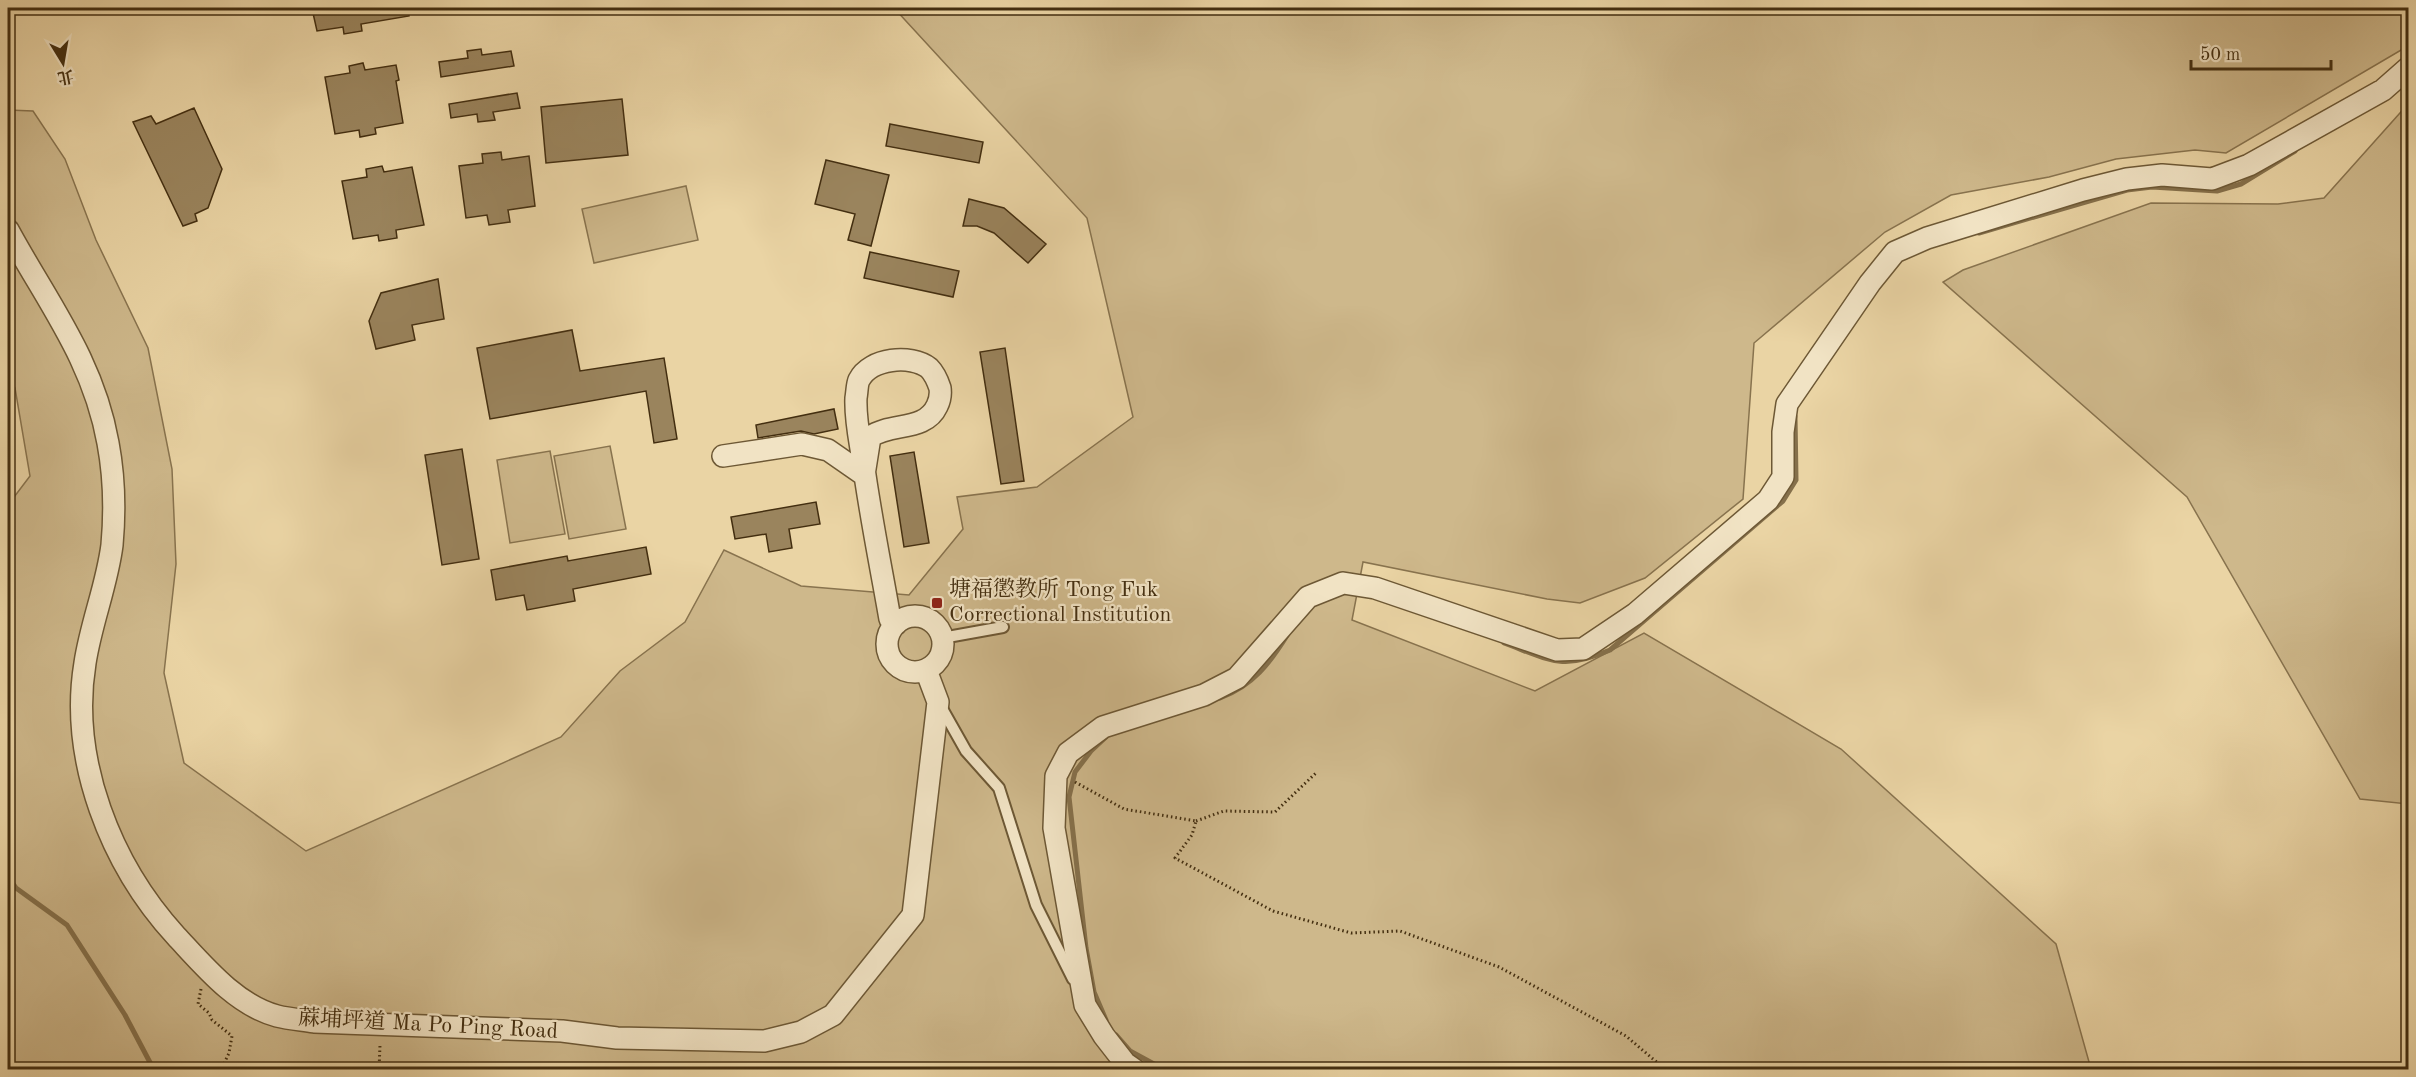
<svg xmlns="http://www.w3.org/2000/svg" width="2416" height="1077" viewBox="0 0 2416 1077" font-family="'Old Standard TT','Noto Serif TC',serif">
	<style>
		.green { fill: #ceb88b; stroke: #88734e; stroke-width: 1.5 }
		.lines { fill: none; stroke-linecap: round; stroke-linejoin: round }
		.stream { stroke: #85704b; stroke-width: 5 }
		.building { fill: #9a845d; stroke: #432e10; stroke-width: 1.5 }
		.lane-casing { stroke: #6d5835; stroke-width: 14 }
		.street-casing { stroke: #6d5835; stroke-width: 24 }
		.path { stroke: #432e10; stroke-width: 3; stroke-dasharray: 1.5 3; stroke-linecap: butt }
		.lane { stroke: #f1e3c4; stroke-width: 10 }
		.street { stroke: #f1e3c4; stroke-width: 21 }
		.poi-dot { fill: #8f2418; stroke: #f1e3c4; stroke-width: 2 }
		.labels { text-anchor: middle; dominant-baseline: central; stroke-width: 4.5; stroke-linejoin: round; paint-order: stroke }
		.poi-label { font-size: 22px; fill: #432e10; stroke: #f1e3c4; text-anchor: start }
		.street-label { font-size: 22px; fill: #432e10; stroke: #f1e3c4 }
	</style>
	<rect width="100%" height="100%" fill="#ead4a4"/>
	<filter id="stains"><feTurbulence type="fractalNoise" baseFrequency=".00333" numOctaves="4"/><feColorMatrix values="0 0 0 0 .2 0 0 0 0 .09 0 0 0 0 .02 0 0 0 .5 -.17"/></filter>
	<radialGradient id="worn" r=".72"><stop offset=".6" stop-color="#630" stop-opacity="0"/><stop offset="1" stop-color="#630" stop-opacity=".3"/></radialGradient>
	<path class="green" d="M894,8H977L995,10L1005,8H2408V46L2226,153L2195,150L2116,159L2049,177L1951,195L1885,232L1754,343L1743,499L1645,578L1580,603L1547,599L1363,562L1352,620L1535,691L1644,633L1841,749L2056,944L2091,1069H8V505L30,476L15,388L8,373V110L33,111L65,159L96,240L148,348L172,469L176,564L164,673L184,763L306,851L561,737L620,671L685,622L724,550L801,586L909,595L963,529L957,497L1037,487L1133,417L1087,218Z
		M2408,104V804L2360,799L2187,497L1943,282L1963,270L2151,203L2278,204L2324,198Z
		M686,186L698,240L594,263L582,209Z
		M610,446L626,529L569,539L554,456Z
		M550,451L565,534L510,543L497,460Z"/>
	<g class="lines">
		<path class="stream" d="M1979,233L2127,190L2152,187L2217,191L2241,184L2295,151
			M1504,643C1550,660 1562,671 1610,650L1783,501L1796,480L1795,416
			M1220,698C1253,686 1270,663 1288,634
			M8,877L16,888L67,925L125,1015L154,1070
			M1106,1020L1094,992L1086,948L1069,797L1075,772L1091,751L1106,737
			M1116,1035L1130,1051L1165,1070"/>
	</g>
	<path class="building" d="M347,8H408L409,16L361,24L362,31L344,34L343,27L317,31L313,13Z
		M481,49L482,55L511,51L514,66L441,77L439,62L468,58L467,51Z
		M363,63L365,70L396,65L399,80L396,81L403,123L375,128L376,134L360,137L359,130L335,134L325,77L350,73L349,66Z
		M517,93L520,108L493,112L495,120L478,122L477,114L451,118L449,104Z
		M622,99L628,155L546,163L541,107Z
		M194,108L222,169L208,208L195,214L197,221L183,226L133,122L151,116L156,124Z
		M890,124L983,142L979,163L886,146Z
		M501,152L502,160L529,156L535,206L508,210L510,222L489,225L487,215L466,218L459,166L483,163L482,154Z
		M826,160L889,175L871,246L848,240L855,214L815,204Z
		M382,166L384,172L412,167L424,225L396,230L397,238L379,241L378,235L353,239L342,181L367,177L366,169Z
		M969,199L1004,208L1046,244L1028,263L994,233L977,226H963Z
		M870,252L959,271L953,297L864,278Z
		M438,279L444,319L412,325L415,340L376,349L369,321L381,293Z
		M572,330L580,371L664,358L677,439L654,443L646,391L490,419L477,348Z
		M1005,348L1024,481L1001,484L980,352Z
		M834,409L838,429L814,434L801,431L758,438L756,425Z
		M462,449L479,559L442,565L425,455Z
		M914,452L929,543L904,547L890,456Z
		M816,502L820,524L789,529L792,548L769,552L766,534L735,539L731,517Z
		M646,547L651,574L573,589L575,601L527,610L524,595L496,600L491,570L567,556L568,561Z"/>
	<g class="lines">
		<g class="lane-casing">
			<path id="lane" d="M942,638L1003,627
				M940,705L966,751L999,788L1036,905L1073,979"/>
		</g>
		<g class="street-casing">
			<path id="street" d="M8,230C47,302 93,359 108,443C114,475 115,512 112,545C107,585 91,623 85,663C69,760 111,865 176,936C204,966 236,1005 277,1016C289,1019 302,1020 314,1022L562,1031L617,1038L764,1041L801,1032L833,1015L913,915L938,702L926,670
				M723,456L802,444L828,450L864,475
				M864,475L870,437C891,422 925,432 937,406C940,400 941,395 940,388C938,382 934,373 929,368C911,354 870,358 859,380C857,384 857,393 856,398C855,419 860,441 863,461C870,514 881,567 890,619L896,624
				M887 644a28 28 0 1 1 56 0a28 28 0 1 1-56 0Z
				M1135,1070L1125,1063L1104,1036L1085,1005L1054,828L1056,776L1068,753L1103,727L1204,695L1237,678L1308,597L1343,583L1375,588L1557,650L1583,649L1635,614L1768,500L1783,477V432L1787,404L1870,283L1895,252L1927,238L2083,190L2127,179L2162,175L2212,179L2249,165L2383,90L2408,68"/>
		</g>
		<path class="path" d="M8,461V474
			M1075,782L1124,809L1196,821L1192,835L1175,858L1273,911L1351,933L1400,931L1499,967L1626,1036L1666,1070
			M1196,821L1224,811L1275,812L1317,772
			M201,989L198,1004L209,1013L212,1020L232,1036L229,1053L221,1070
			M379,1070L380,1045"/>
		<use href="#lane" class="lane"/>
		<use href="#street" class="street"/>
	</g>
	<rect class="poi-dot" x="931" y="597" width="12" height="12" rx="3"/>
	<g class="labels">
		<g class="poi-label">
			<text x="949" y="590">塘福懲教所 Tong Fuk<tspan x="949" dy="25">Correctional Institution</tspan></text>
		</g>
		<g class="street-label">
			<text transform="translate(428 1025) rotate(3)">蔴埔坪道 Ma Po Ping Road</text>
		</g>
	</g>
	<rect width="2416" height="1077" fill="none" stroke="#ead4a4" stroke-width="30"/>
	<rect x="9" y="9" width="2398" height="1059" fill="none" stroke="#432e10" stroke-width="3"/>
	<rect x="15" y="15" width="2386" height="1047" fill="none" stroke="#432e10" stroke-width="1.5"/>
	<g transform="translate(63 63) rotate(169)" stroke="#f1e3c4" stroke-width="4.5" paint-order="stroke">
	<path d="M0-4.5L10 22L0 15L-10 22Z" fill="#432e10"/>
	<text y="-9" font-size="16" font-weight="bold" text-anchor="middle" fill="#432e10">北</text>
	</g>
	<path d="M2191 60v9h140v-9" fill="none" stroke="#432e10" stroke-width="3"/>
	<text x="2200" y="60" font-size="18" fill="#432e10" stroke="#f1e3c4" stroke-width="4.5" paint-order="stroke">50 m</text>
	<rect width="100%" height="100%" filter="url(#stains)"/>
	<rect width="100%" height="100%" fill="url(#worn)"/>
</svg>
